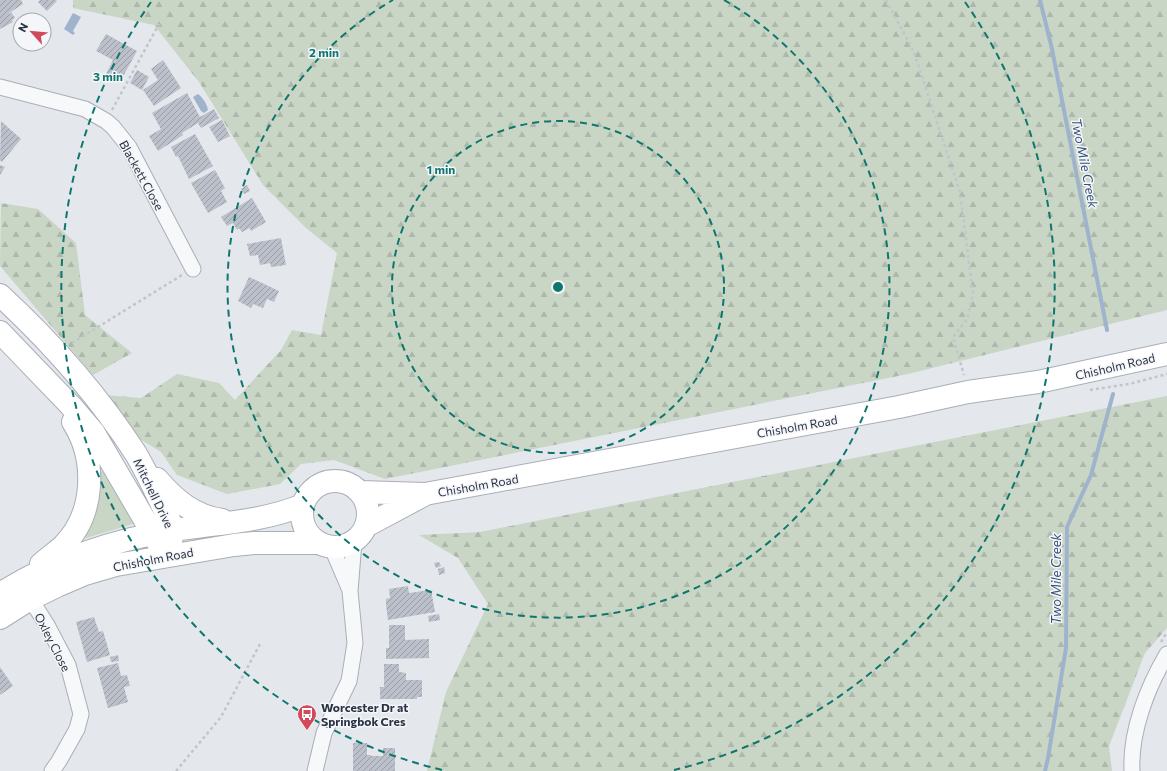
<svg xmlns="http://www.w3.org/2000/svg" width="1167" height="771" viewBox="0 0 1167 771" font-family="Commissioner,sans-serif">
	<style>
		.green { fill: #c9d6c5 }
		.forest { fill: url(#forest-firs) }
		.water { fill: #9fb4cc }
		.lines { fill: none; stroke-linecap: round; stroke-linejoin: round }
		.stream { stroke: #9fb4cc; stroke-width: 4 }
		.building { fill: url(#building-hatch) }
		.street-casing { stroke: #a9aeb7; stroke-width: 17 }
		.secondary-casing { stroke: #a9aeb7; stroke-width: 24 }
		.path { stroke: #c2c5cb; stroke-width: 2.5; stroke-dasharray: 3 3; stroke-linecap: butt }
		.street { stroke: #f7f8fa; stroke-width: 15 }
		.secondary { stroke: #fff; stroke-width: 22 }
		.ring { fill: none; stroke: #0f766e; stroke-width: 2; stroke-dasharray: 7 5 }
		.labels { text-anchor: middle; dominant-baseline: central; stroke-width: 3; stroke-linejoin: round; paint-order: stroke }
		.street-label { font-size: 12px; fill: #2b3445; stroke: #f4f6f9 }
		.poi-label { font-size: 12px; font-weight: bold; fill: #2b3445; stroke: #f4f6f9; text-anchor: start }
		.water-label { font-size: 13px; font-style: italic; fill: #34527a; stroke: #f4f6f9 }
		.centre { fill: #0f766e; stroke: #f4f6f9; stroke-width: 2 }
		.ring-label { font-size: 12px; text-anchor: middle; font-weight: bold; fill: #0f766e; stroke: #f4f6f9; stroke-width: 3; stroke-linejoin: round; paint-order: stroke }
	</style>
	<defs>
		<pattern id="forest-firs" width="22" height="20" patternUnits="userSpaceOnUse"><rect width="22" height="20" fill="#c9d6c5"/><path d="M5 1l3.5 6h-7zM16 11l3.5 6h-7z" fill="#adb8ab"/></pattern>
		<pattern id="building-hatch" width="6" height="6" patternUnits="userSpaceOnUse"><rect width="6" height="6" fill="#bbc0ca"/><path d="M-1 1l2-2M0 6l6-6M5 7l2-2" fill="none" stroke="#989da6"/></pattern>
	</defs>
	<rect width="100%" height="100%" fill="#e4e7ec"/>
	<path class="green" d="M109,467L136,523L83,539L78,534L96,475Z"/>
	<path class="forest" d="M73,0H1167V310L908,374L385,479L334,460L301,464L280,484L227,494L177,475L161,452L135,436L105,395L141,398L177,374L219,383L235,400L281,350L292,330L321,335L337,253L306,228L263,185L199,82L154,25L73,8Z
		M1,203L38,209L76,243L85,315L132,353L93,375L0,266Z
		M1167,396V628L1145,653L1109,746L1112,771H427L446,692L488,604L458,558L419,535L480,532Z"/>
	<path class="water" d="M73,13L81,17L73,31L75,33L73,35L64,29Z
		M198,94C203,98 207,104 208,110L204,113L201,111L193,97Z"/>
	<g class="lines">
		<path class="stream" d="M1040,0L1052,49L1107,330
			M1045,771L1048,758L1066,648L1067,527L1091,475L1113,394"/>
	</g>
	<path class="building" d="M0,0H21L23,4L9,13L10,14L11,12L15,18L12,20L13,22L0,29Z
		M40,0H56L57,1L47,11L38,2Z
		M106,34L137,51L120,82L106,74L113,60L96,51Z
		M163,60L181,88L154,106L143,90L158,80L151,69Z
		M137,70L149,77L142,90L130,83Z
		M187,93L200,117L214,109L219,118L201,128L198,123L182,133L183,135L158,151L149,136L161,129L152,113Z
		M222,120L230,136L218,142L209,127Z
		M1,121L21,139L2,162L0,160Z
		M195,134L213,166L189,179L178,156L176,157L171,147Z
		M0,165L5,167L0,175Z
		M215,170L225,188L221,191L227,202L208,213L191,183Z
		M247,185L250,191L244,194L241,189Z
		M252,198L266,222L251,231L250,228L242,232L239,228L237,230L233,223L227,226L221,217Z
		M281,238L286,265L271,267L270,263L260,265L258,255L250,256L247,244Z
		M249,277L279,291L274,302L267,299L263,308L253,304L251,308L238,301Z
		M439,562L441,566L436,568L434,563Z
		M444,567L445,573L439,575L438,569Z
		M408,586L409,593L431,590L435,612L388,620L386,605V599L390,598L389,589Z
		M439,614L440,620L429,622L428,616Z
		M94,617L99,632L103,631L110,655L87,662L76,622Z
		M389,625H405V640L429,639V658L386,659V648H389Z
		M118,655L119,661L111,662L110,657Z
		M118,663L121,676L127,675L130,686L124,687L128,702L108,708L97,668Z
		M384,664H399V672L406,673V680H422V697H417V699H380V687H384Z
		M0,667L13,686L0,695Z
		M353,743H367V755H371V756H383V748H395V771H353Z"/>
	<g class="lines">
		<g class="street-casing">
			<path id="street" d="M0,87L85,109L106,121L113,127L129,147L193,269
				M332,548L349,588
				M26,592L47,625L68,665L81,714L77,729L59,761L52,771
				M315,771L324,733L349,681L355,643L350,591L354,542
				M1132,771C1130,732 1147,688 1167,654"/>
		</g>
		<g class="secondary-casing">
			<path id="secondary" d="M0,295C51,342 98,395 136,454C150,478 162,505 174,530L167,556
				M0,332L71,406L94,433L160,546
				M157,479C175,500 194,516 222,520
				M302 514a33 33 0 1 1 66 0a33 33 0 1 1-66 0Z
				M360,492L425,494L899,407L968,392L1038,382L1167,354
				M366,526L424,495
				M41,564C48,558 56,552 63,546C95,514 97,460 73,422
				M0,594C53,560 113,540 175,530C218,523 262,522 303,505
				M0,618L30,599L57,586L85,574L116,565L234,545L254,543H317"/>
		</g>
		<path class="path" d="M886,0L914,52L960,192L973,294L967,319L953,337L964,375
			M112,110L159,24
			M72,343L182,275
			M1090,390L1129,384L1167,374
			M1161,642L1167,632
			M176,771L221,717L260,644"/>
		<use href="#street" class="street"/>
		<use href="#secondary" class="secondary"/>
	</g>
	<g class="ring">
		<circle cx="558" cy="287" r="166"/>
		<path d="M724 0A331 331 0 1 1 393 0"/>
		<path d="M442 770A497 497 0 0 1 151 2M965 2A497 497 0 0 1 674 770"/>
	</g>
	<defs>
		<g id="bus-pin" transform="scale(1)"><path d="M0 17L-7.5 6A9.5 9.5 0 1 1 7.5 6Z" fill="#d1495b" stroke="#f4f6f9"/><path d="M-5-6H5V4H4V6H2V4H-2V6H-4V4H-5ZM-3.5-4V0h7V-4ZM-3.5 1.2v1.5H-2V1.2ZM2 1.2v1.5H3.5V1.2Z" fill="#fff"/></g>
	</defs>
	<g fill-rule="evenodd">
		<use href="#bus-pin" x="307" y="714"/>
	</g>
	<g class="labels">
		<g class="street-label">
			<text transform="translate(142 175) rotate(61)">Blackett Close</text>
			<text transform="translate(1115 366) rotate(-13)">Chisholm Road</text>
			<text transform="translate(797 426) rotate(-10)">Chisholm Road</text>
			<text transform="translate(478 485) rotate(-10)">Chisholm Road</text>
			<text transform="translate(154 493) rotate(64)">Mitchell Drive</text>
			<text transform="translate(153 559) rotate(-11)">Chisholm Road</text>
			<text transform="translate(53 642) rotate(63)">Oxley Close</text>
		</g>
		<g class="poi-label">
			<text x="321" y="707">Worcester Dr at<tspan x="321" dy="14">Springbok Cres</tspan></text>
		</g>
		<g class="water-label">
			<text transform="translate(1085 163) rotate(79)">Two Mile Creek</text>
			<text transform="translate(1056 579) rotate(-90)">Two Mile Creek</text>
		</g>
	</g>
	<circle cx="558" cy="287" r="6" class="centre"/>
	<g class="ring-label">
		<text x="324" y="57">2 min</text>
		<text x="108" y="81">3 min</text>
		<text x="441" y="174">1 min</text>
	</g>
	<g transform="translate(32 32) rotate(297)"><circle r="19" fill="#f4f6f9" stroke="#a4a8b1"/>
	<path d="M0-3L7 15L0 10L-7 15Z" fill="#d1495b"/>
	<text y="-6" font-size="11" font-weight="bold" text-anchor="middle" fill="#2b3445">N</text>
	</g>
</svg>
